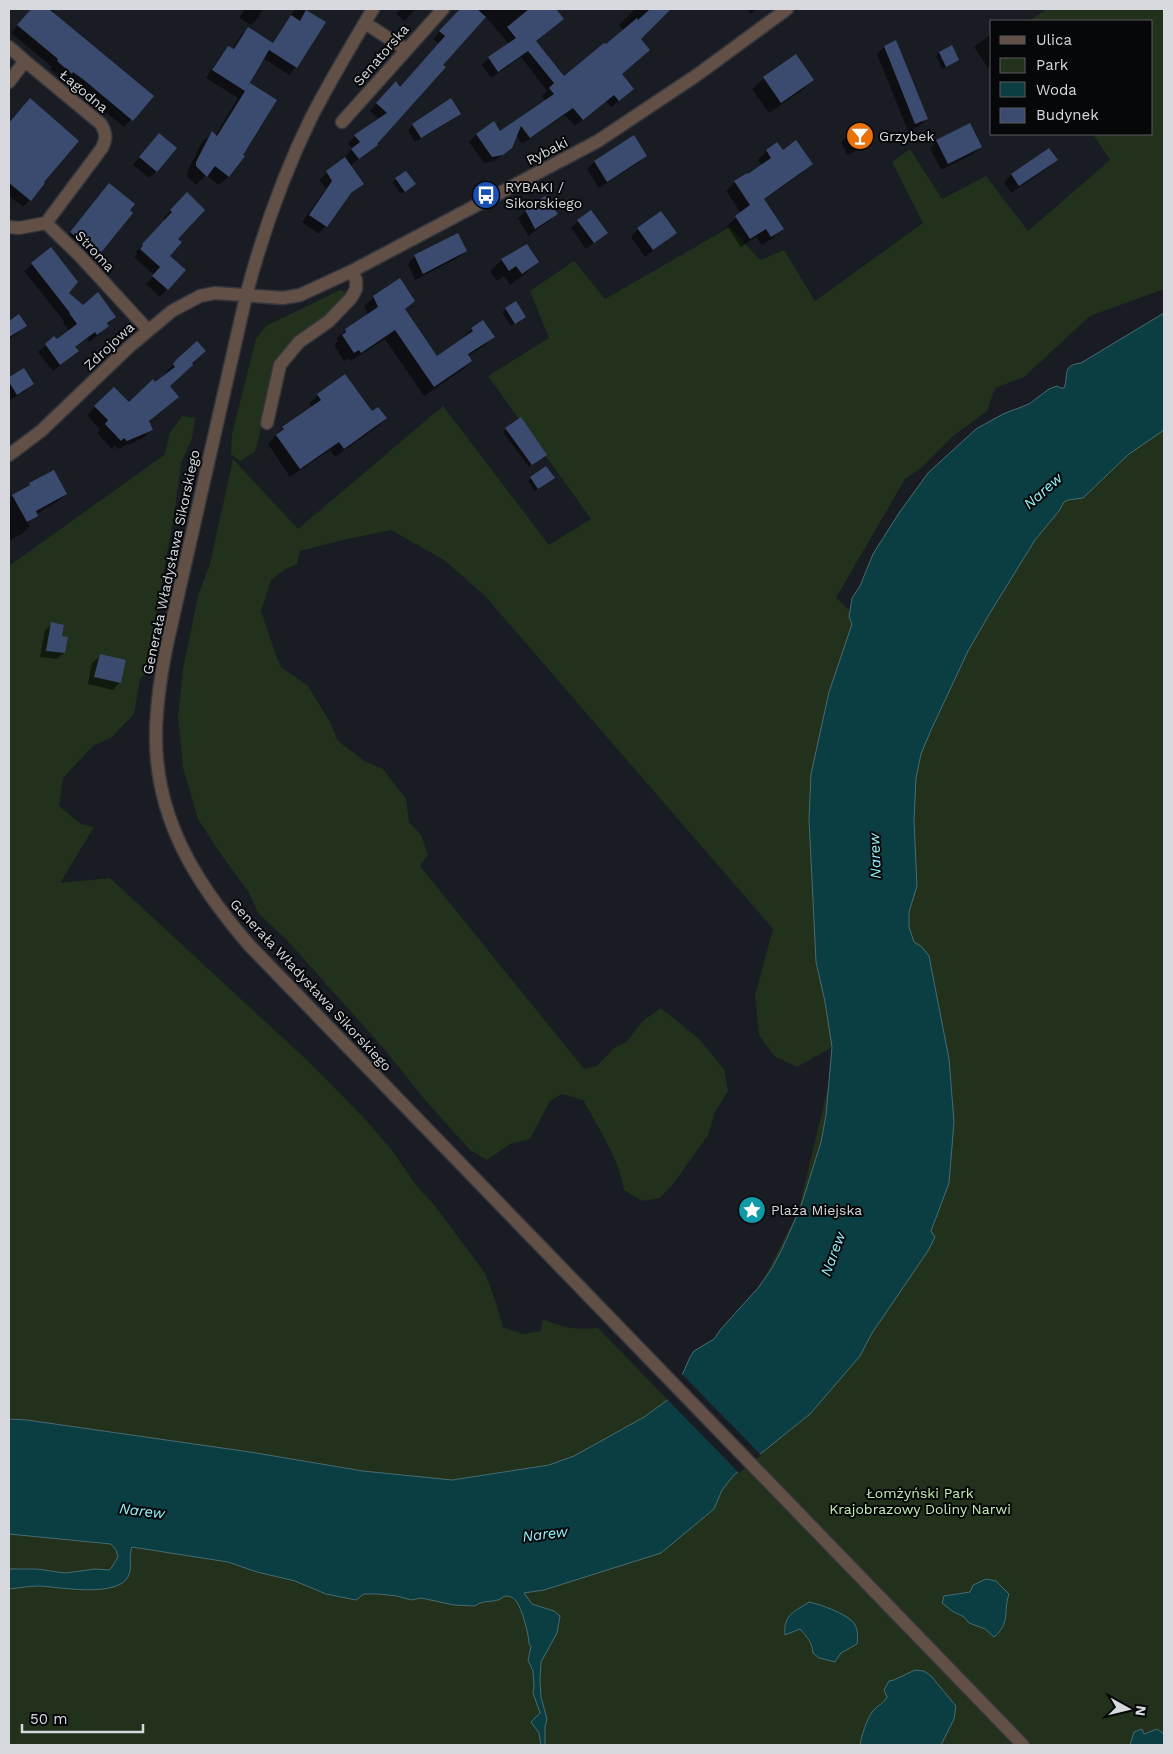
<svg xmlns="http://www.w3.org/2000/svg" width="1173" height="1754" viewBox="0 0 1173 1754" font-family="'Work Sans',sans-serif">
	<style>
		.green { fill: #21311b }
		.water { fill: #0b3e42; stroke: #486c71 }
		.pier { fill: #191c23 }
		.shadow { fill: #0007 }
		.building { fill: #3b4b6f }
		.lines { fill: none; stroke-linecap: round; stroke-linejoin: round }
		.minor-casing { stroke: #34363d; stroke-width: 15 }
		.minor { stroke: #624f46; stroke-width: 12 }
		.labels { text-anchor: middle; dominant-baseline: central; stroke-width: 4; stroke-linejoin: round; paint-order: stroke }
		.street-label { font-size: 14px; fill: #d7d9de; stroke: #060709 }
		.poi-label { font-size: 14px; fill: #d7d9de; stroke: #060709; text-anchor: start }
		.park-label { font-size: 14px; fill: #c2f0b3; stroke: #060709 }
		.water-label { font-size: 15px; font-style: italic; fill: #91f5fd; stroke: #060709 }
	</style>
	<rect width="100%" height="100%" fill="#191c23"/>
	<path class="green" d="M1047,9H1164V289L1090,316L1024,377L995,388L987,411L953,436L921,468L905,479L836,598L850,610L849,617L852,624L829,692L811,774L809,819L816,962L825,1002L832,1047L797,1067L774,1056L759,1035L755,995L773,929L485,596L444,560L391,530L343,540L300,551L297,564L284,570L271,580L261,611L276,655L281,667L308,686L330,722L338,741L364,761L383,769L406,799L409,822L421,835L428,854L420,866L584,1069L597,1066L614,1048L626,1042L643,1021L661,1008L700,1040L724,1069L728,1091L715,1112L708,1135L674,1183L660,1198L642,1201L624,1190C618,1157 599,1129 583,1100L562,1094L550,1101L530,1139L510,1144L487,1160L470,1150L426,1101L385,1050L286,939L258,913L249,893L218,850L198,819L183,768L178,717L183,669L198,596L210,564L233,459L298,529L443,406L549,545L591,519L488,376L549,338L530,291L574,261L605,299L730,227L760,260L784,250L815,301L923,223L892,162L910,149L942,199L986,176L1028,231L1110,160L1093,134H1152V21H1029Z
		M340,290L347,292L344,299L278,360L264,402L260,433L255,452L240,461L231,454L232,434L256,339L266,326Z
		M1164,347V1745H9V1455L447,1508L606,1464L722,1361L798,1212L842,1029L868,720Z
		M182,416L195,418L192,439L181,463L175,510L145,674L140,679L134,714L111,738L94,745L63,778L59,806L81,824L94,827L60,883L110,878L310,1063L364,1118L391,1149L416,1185L435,1206L485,1273L495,1300L503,1327L523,1334L541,1331L543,1319C563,1328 575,1330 598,1328L668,1400L644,1417L574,1456L549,1465L452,1480L363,1471L250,1452L27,1420L9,1419V566L164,455L170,433Z"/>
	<path class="water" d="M1164,313V430L1129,454L1083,498L1068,500L1064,502L1059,511L1035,540L990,613L968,651L931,730L921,754L916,778L914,821L917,886L909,912V927L914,942L922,947L929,956L949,1059L954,1122L949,1183L931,1231L935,1237L928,1251L872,1333L860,1356L810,1414L734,1475L722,1490L714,1509L661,1553L544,1590L524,1593L532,1604L554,1611L560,1616L557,1633L541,1662L540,1680L541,1697L547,1719L545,1727V1745H541L539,1733L531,1722L540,1713L533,1693L534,1686L533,1671L528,1660L531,1646L529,1644C529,1635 522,1608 516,1601C513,1597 509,1596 505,1596C494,1605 485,1598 475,1606L454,1605L421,1598L411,1600L397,1596L378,1594H364L356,1600L326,1594L295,1581L257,1572L228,1562L132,1547C128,1557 133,1568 128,1577C116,1598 59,1587 39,1586C29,1586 19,1588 9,1589V1569H37L65,1573L95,1569L109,1570L112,1567L118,1557L116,1550L111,1544L9,1534V1419L27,1420L250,1452L363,1471L452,1480L549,1465L574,1456L644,1417L673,1396L690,1357L694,1351L714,1339L721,1329L758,1288L772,1268L782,1249L801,1206L821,1142L826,1115L832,1047L825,1002L816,962L809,819L811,774L829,692L852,624L849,617L852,598L860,586L873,554L899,513L928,473L976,429L1003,414L1029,404L1049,389L1057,386L1061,388H1064C1069,376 1061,365 1081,363Z
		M986,1579L996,1581L1009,1594C1003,1611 1011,1623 994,1637L985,1629L969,1623L964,1617L952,1611L942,1603L944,1596L970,1592L973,1585Z
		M809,1602C822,1605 845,1613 854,1623C858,1629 858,1637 857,1644L841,1653L835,1662L819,1658L813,1653C812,1642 807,1637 800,1629L785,1635C783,1615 794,1612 809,1602Z
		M915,1670L924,1671L931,1676L956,1706L954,1719L941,1745H860C861,1737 867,1718 873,1711C878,1705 882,1705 887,1697L884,1690L889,1681L894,1680Z
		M1142,1729L1144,1734L1157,1729L1164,1734V1745H1130L1134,1732Z"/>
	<path class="pier" d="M681,1373L761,1455L739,1473L666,1398L671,1394Z"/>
	<path class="shadow" d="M31,9H51L55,12L53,14L152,96L124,127L65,79L63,80L50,69L52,67L11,33Z
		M245,9H263L257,19L251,25L239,18Z
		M295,9H303L324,23L296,67L289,75L263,58L245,90L250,85L229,176L219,185L206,175L196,185L187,176V172L202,142L212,133L215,136L238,98L206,78L221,55L228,47L232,50L240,36L248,29L272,44Z
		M400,9H415L405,21L396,14Z
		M460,9H554L562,19L535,42L564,78L623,31L619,25L635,9H670L639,39L620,75L625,96L611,107L606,101L575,126L565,115L522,144L516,135L511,147L503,155L494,161L484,163L469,142L476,135L500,133L546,101L542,96L547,91L521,57L491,78L482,65L489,58L509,44L485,16L442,65L376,145L350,166L362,183L347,197L326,226L319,234L302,222L326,189L319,180L346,158L345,157L352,149L348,143L355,136L379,119L370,111L389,90L399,88L439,44L433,39Z
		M747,9H757L751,14Z
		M992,33V66L988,68L974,47Z
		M884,47L927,119L919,126L908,131L877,54Z
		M939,53L957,60L942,69L936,56Z
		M764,78L813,80L801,91L769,113L752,89Z
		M23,107L42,182L30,200L23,207L9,196V124Z
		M459,114L454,119L415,142L408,130L413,125Z
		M159,135L157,171L149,178L133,165Z
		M848,135L872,139L865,147L847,155L841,142Z
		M937,141L981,147L973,154L941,170L930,148Z
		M1049,149L1056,160L1049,167L1011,193L1004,182L1011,175Z
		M767,151H782L811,164L802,173L763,200L782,229L773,238L762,245L756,237L741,247L727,226L741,213L726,191L735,182L747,176L762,166L758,160Z
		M646,155L638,163L599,188L587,169L594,162Z
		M396,179L411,187L401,194L393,183Z
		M109,184L98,254L91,262L63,240Z
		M179,201L177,239L168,256L184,271L160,297L146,284L154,275L134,257L137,254L136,252L165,220L164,218Z
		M526,211L556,214L549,221L528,236L518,218Z
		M578,221L606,233L586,249L571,228Z
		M638,229L675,233L645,257L631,237Z
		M526,246L537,262L526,273L510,285L504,276L497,281L490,271L501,260Z
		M50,249L67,293L83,307L114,317L100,334L89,342L87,339L74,348L77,351L53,371L38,352L46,345L56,341L69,331L63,322L64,321L24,271Z
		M466,251L458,258L415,280L408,264L415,256Z
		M374,297L413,301L404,310L437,358L463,339L462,338L472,329L483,322L493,337L484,346L468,356L471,361L462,370L424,396L385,339L351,361L349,358L344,361L334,345L338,341L336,339L346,330L368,315L364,306Z
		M516,302L525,317L511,326L502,312Z
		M9,318L11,321L25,326L9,340Z
		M178,360L191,364L169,387L168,405L148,422L152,430L143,438L118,449L115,445L112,449L97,433L100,430L87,415L114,388L129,404L166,375L165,373Z
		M24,369L33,384L25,391L9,401V379Z
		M318,395L386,418L377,427L335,457L330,450L290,477L268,444L283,428L312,408L309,404Z
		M506,429L542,458L529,467L503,432Z
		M53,471L66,494L58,501L36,514L37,515L28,523L30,526L22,534L10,540L9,498Z
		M531,478L550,481L535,491L528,481Z
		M52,624L60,637L64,653L57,659L40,657L45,630Z
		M100,656L120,682L113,690L88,684L92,663Z"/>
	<path class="building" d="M31,9H49L154,96L133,121L84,80L73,72L72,74L57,61L58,59L17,25Z
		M460,9H477L486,17L443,65L446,67L377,144L378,145L359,159L351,149L360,142L354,135L387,113L376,103L396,81L400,87L445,36L439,31Z
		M529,9H556L564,19L536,41L564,76L604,43L606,44L637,18L638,20L650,9H671L641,39L650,50L622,74L634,89L619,101L614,95L583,120L573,108L530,138L521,126L512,148L503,155L492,157L476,134L494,121L500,131L554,94L549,88L554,83L528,51L498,72L488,57L516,38L507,27Z
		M306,10L326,22L297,68L269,50L245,91L212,70L228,46L234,49L248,27L273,43L291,15L300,21Z
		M896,40L928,119L915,124L884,46Z
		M952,45L959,60L946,67L939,52Z
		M796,54L814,80L781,103L763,77Z
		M250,83L277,100L243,155L245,156L229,177L215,166L207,177L196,166V162L212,131L217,136Z
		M30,98L79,141L44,182L45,183L31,201L9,183V123Z
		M451,98L461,114L421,138L412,124Z
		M970,123L982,147L948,164L936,140Z
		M866,124L874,140L855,149L848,134Z
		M159,133L177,148L157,172L139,157Z
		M634,135L647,156L607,182L594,161Z
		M796,140L813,164L764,199L784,229L771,237L766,229L750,239L735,216L750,205L734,181L747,173L748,174L771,158L766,150L777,142L783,150Z
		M1049,148L1058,160L1019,186L1011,174Z
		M345,157L364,184L351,193L327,227L309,215L332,181L326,171Z
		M406,171L416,184L405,192L395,178Z
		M109,183L135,204L130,210L133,213L99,255L70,232Z
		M187,192L205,210L178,239L182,242L170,256L186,270L168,290L152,276L160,267L140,249L143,245L142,244L172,212L170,210Z
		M545,196L558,214L535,229L525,210Z
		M591,210L608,233L594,243L577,220Z
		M661,211L677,233L653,250L637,228Z
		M458,233L467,251L423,274L414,255Z
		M527,244L539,262L522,274L516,266L509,271L501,259Z
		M51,247L78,282L69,293L83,305L98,292L116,317L107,323L109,326L97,335L95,332L75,347L79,351L60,365L45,344L54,336L57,339L77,324L69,313H70L31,263Z
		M400,278L415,301L405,309L437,356L473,331L471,328L483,320L495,337L468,354L472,361L434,387L395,330L361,353L359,350L354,353L342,335L346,332L345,329L378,307L373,296Z
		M516,301L526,317L515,324L505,308Z
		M19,314L27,326L9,337V321Z
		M197,341L206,351L192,363L193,365L170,386L179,397L149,421L153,430L127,441L124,438L121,441L105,424L108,420L94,406L114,387L129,402L153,379L155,382L175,367L173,364L177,359Z
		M24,368L34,384L17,395L9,382V377Z
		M345,374L372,411L378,407L387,418L344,449L339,442L300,469L276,435L284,429L282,427L321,400L317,394Z
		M521,417L547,455L532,465L505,428Z
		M546,466L555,478L538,489L530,477Z
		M54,470L67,494L36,511L38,516L27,522L12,495L30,485L29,483Z
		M51,622L64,625L62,636L68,637L65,653L46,651Z
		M100,654L126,660L121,683L94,677Z"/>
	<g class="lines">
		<g class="minor-casing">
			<path id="minor" d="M373,9C352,44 330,81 311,118C283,175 262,235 246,296L167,644C161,674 156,704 156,735C155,819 197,885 250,946L1023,1745
				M365,23L405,49
				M9,47L25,61
				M9,82L25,61L101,124C106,133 107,138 102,148L46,223
				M342,122L443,9
				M46,223L79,255L148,330
				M9,227L19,228L46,223
				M267,423L280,365L299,342L329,321L351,298L356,289V280L352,271
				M9,455L41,431L130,346L172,311L200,296L215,293L283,298L300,295L352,271L598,141L697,75L787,9"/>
		</g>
		<use href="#minor" class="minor"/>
	</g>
	<defs>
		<g id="bar-disc" transform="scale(1.4375)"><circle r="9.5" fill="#e8710a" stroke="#060709"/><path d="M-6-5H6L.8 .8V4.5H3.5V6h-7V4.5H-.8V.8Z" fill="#fff"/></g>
		<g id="bus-disc" transform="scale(1.4375)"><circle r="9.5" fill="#1a4fb4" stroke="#060709"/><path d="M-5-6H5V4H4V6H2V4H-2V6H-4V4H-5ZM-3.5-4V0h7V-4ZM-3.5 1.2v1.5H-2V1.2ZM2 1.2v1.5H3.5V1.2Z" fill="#fff"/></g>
		<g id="sight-disc" transform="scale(1.4375)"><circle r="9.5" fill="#0f9aa8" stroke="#060709"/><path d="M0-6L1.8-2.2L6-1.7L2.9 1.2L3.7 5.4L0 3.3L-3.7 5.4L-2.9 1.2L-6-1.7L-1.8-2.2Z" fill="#fff"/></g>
	</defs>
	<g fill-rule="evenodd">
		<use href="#bar-disc" x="860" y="136"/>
		<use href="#bus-disc" x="486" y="195"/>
		<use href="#sight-disc" x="752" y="1210"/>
	</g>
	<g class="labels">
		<g class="street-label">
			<text transform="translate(381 55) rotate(-49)">Senatorska</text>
			<text transform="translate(84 91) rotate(40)">Łagodna</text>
			<text transform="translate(547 151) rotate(-27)">Rybaki</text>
			<text transform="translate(95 251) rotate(47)">Stroma</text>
			<text transform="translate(109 346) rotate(-43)">Zdrojowa</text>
			<text transform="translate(171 562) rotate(-78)">Generała Władysława Sikorskiego</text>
			<text transform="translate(311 985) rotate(47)">Generała Władysława Sikorskiego</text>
		</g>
		<g class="poi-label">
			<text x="879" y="136">Grzybek</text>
			<text x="505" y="187">RYBAKI /<tspan x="505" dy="16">Sikorskiego</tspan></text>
			<text x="771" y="1210">Plaża Miejska</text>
		</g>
		<g class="park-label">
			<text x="920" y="1493">Łomżyński Park<tspan x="920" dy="16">Krajobrazowy Doliny Narwi</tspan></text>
		</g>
		<g class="water-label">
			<text transform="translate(1043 491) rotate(-42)">Narew</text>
			<text transform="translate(875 856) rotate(-92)">Narew</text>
			<text transform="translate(833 1254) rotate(-70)">Narew</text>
			<text transform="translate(142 1511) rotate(7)">Narew</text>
			<text transform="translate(545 1534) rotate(-7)">Narew</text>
		</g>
	</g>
	<rect width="1173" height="1754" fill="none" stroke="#d7d9de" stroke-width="20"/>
	<rect x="990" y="20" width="162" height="115" fill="#060709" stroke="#5a5b5e"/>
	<rect x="1000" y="36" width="25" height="8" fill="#624f46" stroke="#5a5b5e"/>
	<text x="1036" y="45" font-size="15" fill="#d7d9de">Ulica</text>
	<rect x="1000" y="58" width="25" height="15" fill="#21311b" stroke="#5a5b5e"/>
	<text x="1036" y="70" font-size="15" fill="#d7d9de">Park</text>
	<rect x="1000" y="82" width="25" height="15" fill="#0b3e42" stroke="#5a5b5e"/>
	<text x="1036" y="95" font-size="15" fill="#d7d9de">Woda</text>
	<rect x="1000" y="108" width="25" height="15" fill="#3b4b6f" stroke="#5a5b5e"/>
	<text x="1036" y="120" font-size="15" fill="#d7d9de">Budynek</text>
	<g transform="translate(1128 1709) rotate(98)" stroke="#060709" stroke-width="4" paint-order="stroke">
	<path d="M0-4L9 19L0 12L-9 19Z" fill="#d7d9de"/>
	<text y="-8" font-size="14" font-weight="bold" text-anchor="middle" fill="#d7d9de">N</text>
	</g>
	<path d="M22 1724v8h121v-8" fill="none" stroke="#d7d9de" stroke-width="2.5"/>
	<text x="30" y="1724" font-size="15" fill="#d7d9de" stroke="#060709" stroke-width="4" paint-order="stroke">50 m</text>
</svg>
